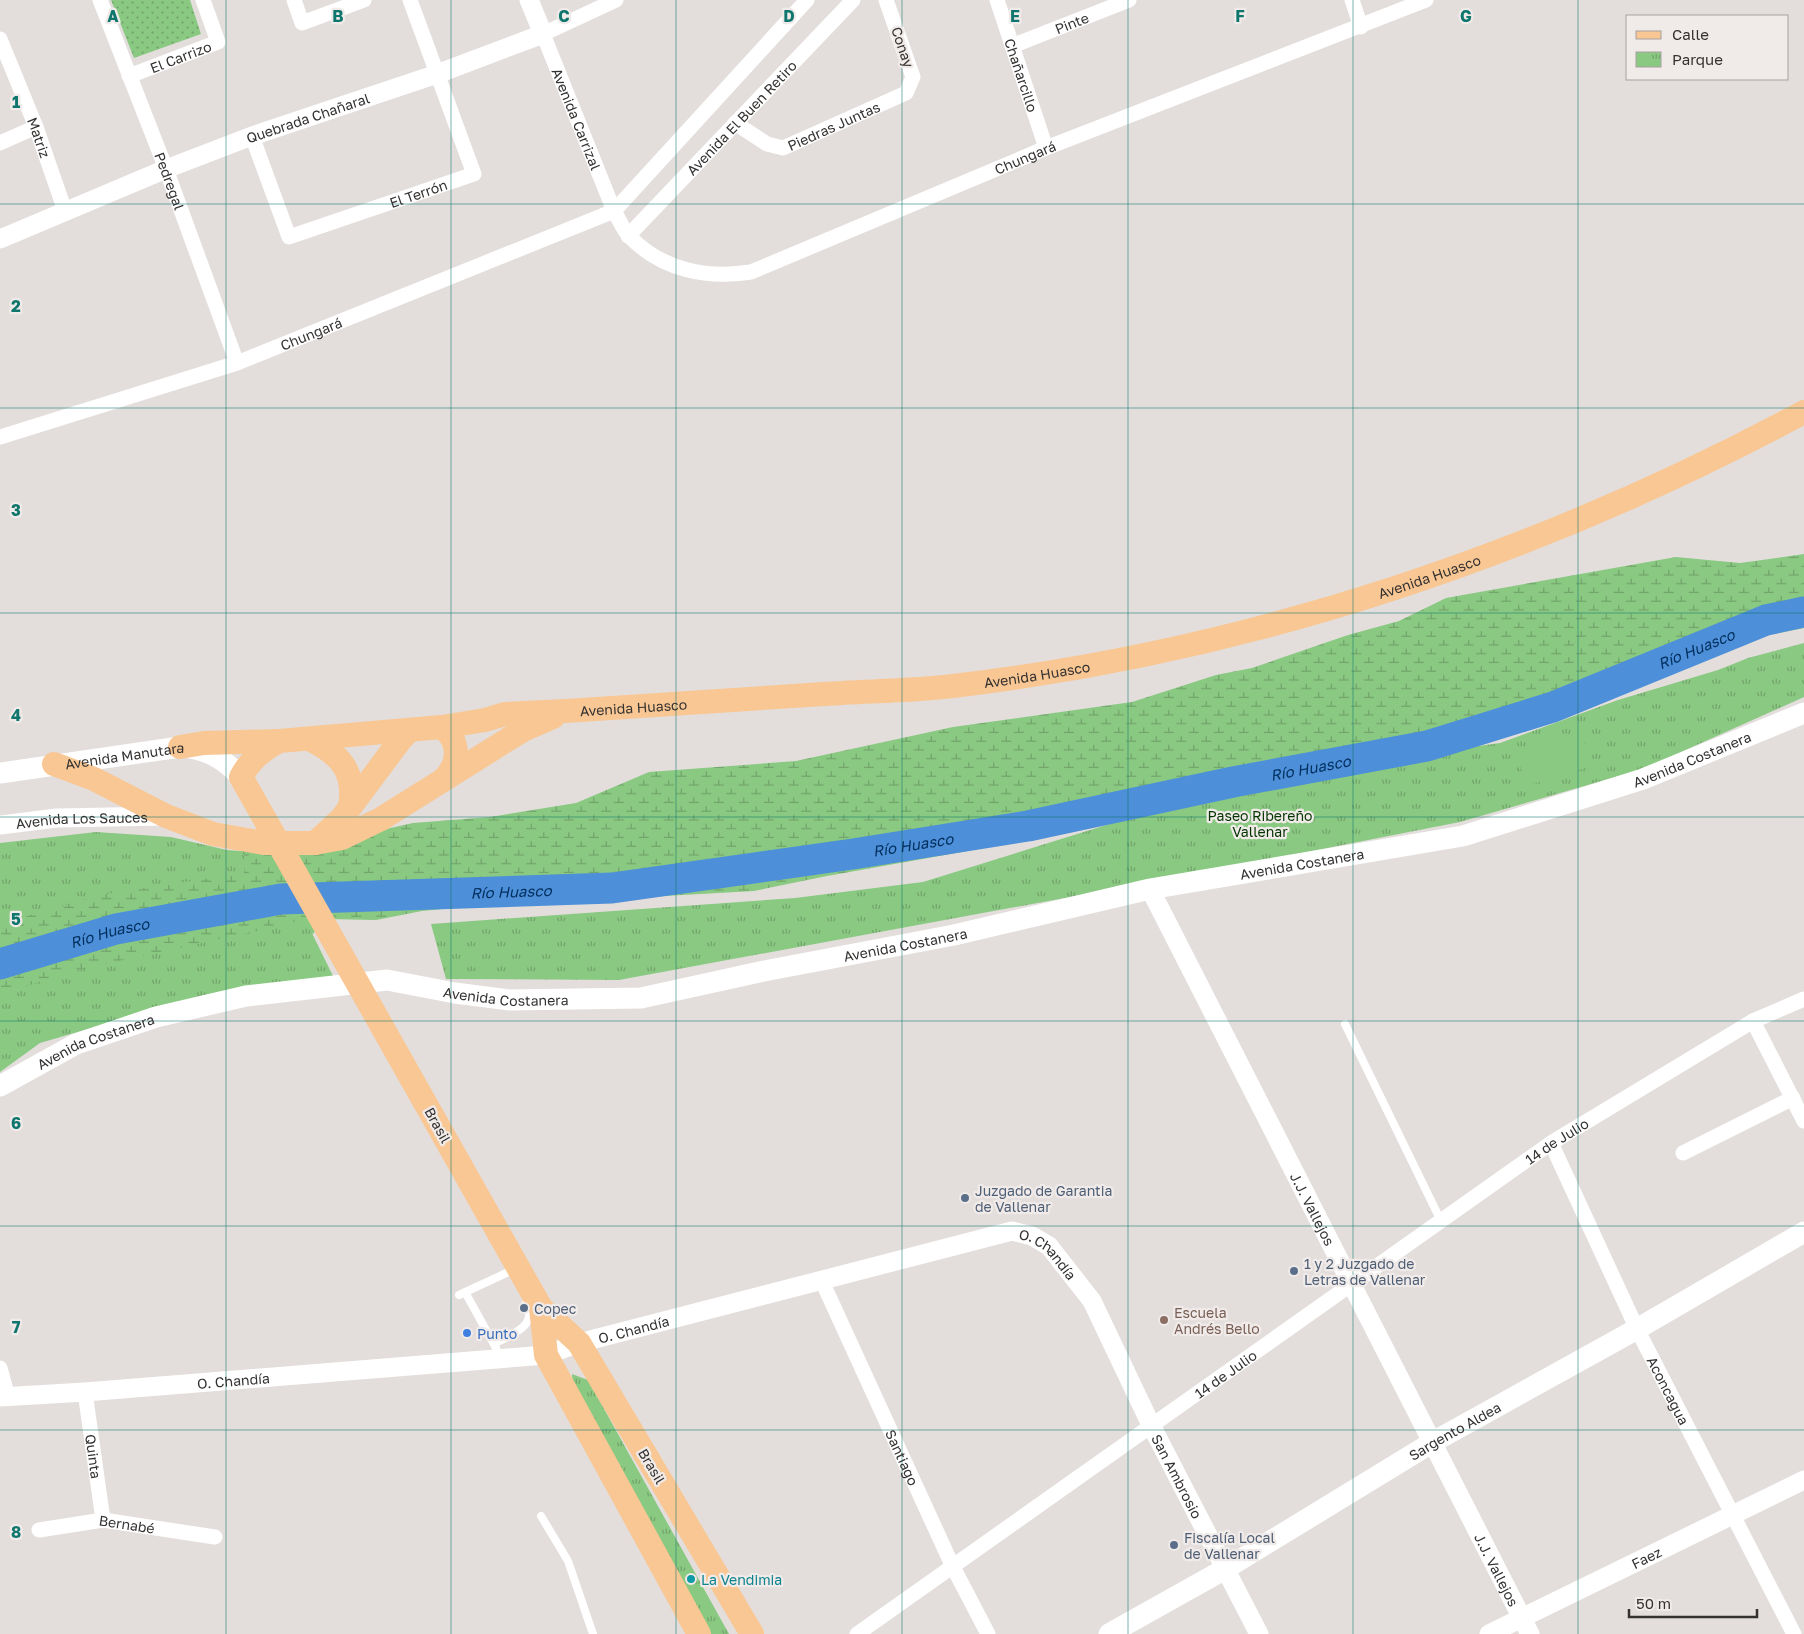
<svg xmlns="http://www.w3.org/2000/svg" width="1804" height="1634" viewBox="0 0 1804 1634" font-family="'Golos Text',sans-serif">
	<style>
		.grass { fill: url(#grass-dots) }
		.wetland { fill: url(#wetland-marsh) }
		.park { fill: url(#park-tufts) }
		.pitch { fill: #8ac982 }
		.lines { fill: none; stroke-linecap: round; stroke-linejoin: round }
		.river { stroke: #4d8fd8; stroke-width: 31 }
		.service { stroke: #fff; stroke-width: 8 }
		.minor { stroke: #fff; stroke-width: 15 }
		.tertiary { stroke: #fff; stroke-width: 19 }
		.secondary { stroke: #fff; stroke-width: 21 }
		.primary { stroke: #f9c793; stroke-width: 24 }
		.grid { fill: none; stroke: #0f766e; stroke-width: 1; stroke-opacity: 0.55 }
		.service-dot { fill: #5c6f8a; stroke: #f0ebe9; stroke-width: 2 }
		.education-dot { fill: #8d6e63; stroke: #f0ebe9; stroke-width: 2 }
		.shop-dot { fill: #3f7fe0; stroke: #f0ebe9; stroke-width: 2 }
		.culture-dot { fill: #0f9aa8; stroke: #f0ebe9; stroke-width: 2 }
		.labels { text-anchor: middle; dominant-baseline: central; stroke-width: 4.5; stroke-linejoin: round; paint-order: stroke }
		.street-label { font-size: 14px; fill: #343231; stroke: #f0ebe9 }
		.park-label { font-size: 14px; fill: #033400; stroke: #f0ebe9 }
		.service-label { font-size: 14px; fill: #4e5e75; stroke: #f0ebe9; text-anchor: start }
		.education-label { font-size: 14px; fill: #785e54; stroke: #f0ebe9; text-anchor: start }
		.shop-label { font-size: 14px; fill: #366cbe; stroke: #f0ebe9; text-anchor: start }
		.culture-label { font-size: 14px; fill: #0d838f; stroke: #f0ebe9; text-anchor: start }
		.water-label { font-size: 15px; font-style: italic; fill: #002f5d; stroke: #f0ebe9 }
		.grid-label { font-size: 16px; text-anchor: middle; font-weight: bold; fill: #0f766e; stroke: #f0ebe9; stroke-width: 4.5; stroke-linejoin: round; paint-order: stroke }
	</style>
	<defs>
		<pattern id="grass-dots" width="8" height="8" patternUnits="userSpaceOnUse" patternTransform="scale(1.25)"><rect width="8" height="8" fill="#8ac982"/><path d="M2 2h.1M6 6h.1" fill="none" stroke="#72a46b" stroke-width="1.8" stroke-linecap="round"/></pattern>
		<pattern id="wetland-marsh" width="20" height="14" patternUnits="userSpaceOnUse" patternTransform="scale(1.25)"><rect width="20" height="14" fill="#8ac982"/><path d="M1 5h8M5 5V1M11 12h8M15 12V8" fill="none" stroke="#72a46b"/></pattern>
		<pattern id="park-tufts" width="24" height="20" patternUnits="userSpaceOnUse" patternTransform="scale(1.25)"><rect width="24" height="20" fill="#8ac982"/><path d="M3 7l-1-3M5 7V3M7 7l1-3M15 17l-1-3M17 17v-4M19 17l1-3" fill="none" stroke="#72a46b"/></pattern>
	</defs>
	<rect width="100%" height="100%" fill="#e3dedc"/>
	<path class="grass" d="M111,0H190L201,34L134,58Z"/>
	<path class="wetland" d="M1804,554V628L1714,646L1547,702L1463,734L1204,803L1189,786L1054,816L1046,837L827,876L754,891L593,900L494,904L422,911L376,920L327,919L308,939L0,1006V899L199,849L266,852L336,840L413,823L490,817L576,803L649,772L796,761L953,727L1132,702L1216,675L1252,668L1348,635L1399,621L1446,598L1676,557L1740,563Z"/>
	<path class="park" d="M1804,643V697L1643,769L1460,822L1179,877L619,980L446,979L431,924L795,898L923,882L1145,813L1249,787L1444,756L1471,747L1500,743L1618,700L1718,670L1748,658Z
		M96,832L171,837L244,854V873L99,895L0,924V843Z
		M305,919L333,976L201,996L40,1043L0,1072V995L69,972L261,930Z
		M572,1374L588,1380L729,1634H706L573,1390Z"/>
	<path class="pitch" d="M1581,731L1592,766L1526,786L1516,750Z"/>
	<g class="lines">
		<path class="river" id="s1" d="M0,964L116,929L281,899L612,888L853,854L1028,826L1233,782L1427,746L1553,707L1766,620L1804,612"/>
		<path class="service" d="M1345,1024L1441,1221
			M465,1292L496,1348
			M459,1295L517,1268
			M494,1344C510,1335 539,1326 526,1303
			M541,1516L568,1561L593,1634"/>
		<g class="minor">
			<path id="s2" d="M100,0L166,169L237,363"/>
			<path d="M294,0L302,23L364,0"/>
			<path id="s3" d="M616,0L543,34L614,211C619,219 623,230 630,237C662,270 707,279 751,272L1046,148L1426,0"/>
			<path id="s4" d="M997,0L1046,148"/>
			<path d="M1352,0L1361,27"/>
			<path id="s5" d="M0,39L36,127L65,211"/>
			<path id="s6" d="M1012,46L1129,0"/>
			<path id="s7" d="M129,76L218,42L203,0"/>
			<path id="s8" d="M735,123L767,144L783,148L906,93L913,77L886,0"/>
			<path id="s9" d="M252,136L289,237L474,174L410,0"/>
			<path d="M0,143L36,127"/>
			<path id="s10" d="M628,236L853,0"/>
			<path id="s11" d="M0,437L237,363L614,211L807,0"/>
			<path d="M1753,1021L1804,1121"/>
			<path id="s12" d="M1551,1143L1637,1329L1794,1634"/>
			<path d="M1683,1153L1793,1098"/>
			<path id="s13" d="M821,1279L952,1565L988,1634"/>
			<path d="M0,1368L8,1397"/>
			<path id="s14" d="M85,1392L103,1520"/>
			<path id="s15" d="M39,1530L103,1520L215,1537"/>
			<path id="s16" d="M857,1634L1551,1143L1753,1021L1804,999"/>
		</g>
		<g class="tertiary">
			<path id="s17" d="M0,239L166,169L252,136L437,74L543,34L529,0"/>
			<path id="s18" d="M0,825L57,818L166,816"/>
			<path id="s19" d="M1150,889L1530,1634"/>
			<path id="s20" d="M0,1397L85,1392L546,1355L579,1343L1012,1231L1032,1236L1049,1246L1092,1301L1151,1425L1259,1634"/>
			<path id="s21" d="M1489,1634L1804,1480"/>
		</g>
		<g class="secondary">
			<path id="s22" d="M0,773L180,747C206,748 224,759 241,777"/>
			<path id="s23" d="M0,1086L76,1044L156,1017L246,996L387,980L455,993L510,1000L641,998L764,971L954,935L1150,889L1463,836L1643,779L1804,713"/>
			<path id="s24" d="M1109,1634L1225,1569L1433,1442L1637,1329L1804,1232"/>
		</g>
		<g class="primary">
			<path d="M442,727C460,741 460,762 445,778"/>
			<path d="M309,739C340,754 356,771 350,807"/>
			<path d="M180,747L204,743L279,741"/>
			<path d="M54,764L94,779L166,816L213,834L264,843H315L342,838L381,819L523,730L553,717"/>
			<path d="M315,843L342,818L401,739L410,730"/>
			<path d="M541,1308L546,1355L699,1634"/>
			<path id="s25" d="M752,1634L579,1343L541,1308L241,777C250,760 263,749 279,741L442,727L485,720L505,714L566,711C652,706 738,700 824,694C867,691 911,691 953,686C1252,651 1540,554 1804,412"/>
		</g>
	</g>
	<path class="grid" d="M226,0V1634M451,0V1634M676,0V1634M902,0V1634M1128,0V1634M1353,0V1634M1578,0V1634M0,204H1804M0,408H1804M0,613H1804M0,817H1804M0,1021H1804M0,1226H1804M0,1430H1804"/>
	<g class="service-dot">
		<circle cx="965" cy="1198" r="5"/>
		<circle cx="1294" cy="1271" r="5"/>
		<circle cx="524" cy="1308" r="5"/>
		<circle cx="1174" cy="1545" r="5"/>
	</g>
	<circle class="education-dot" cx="1164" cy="1320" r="5"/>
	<circle class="shop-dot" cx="467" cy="1333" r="5"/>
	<circle class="culture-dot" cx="691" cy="1579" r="5"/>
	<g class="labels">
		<g class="street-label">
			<text stroke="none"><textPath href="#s6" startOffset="64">Pinte</textPath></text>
			<text transform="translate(903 47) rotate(71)">Conay</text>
			<text stroke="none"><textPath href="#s7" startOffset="55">El Carrizo</textPath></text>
			<text stroke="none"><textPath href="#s4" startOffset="79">Chañarcillo</textPath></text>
			<text stroke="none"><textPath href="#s17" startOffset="331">Quebrada Chañaral</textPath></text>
			<text stroke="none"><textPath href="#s10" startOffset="164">Avenida El Buen Retiro</textPath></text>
			<text stroke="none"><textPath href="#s3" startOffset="172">Avenida Carrizal</textPath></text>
			<text stroke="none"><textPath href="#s8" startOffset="110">Piedras Juntas</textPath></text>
			<text stroke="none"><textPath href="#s5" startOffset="106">Matriz</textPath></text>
			<text stroke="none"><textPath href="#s3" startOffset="730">Chungará</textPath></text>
			<text stroke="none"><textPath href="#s2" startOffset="194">Pedregal</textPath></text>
			<text stroke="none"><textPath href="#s9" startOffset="244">El Terrón</textPath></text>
			<text stroke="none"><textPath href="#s11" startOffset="328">Chungará</textPath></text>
			<text stroke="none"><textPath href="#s25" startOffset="2220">Avenida Huasco</textPath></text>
			<text stroke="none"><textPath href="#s25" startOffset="1815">Avenida Huasco</textPath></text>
			<text stroke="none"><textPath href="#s25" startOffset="1410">Avenida Huasco</textPath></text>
			<text stroke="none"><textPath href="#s22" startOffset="126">Avenida Manutara</textPath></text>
			<text stroke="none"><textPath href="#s23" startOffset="1741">Avenida Costanera</textPath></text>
			<text stroke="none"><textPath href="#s18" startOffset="82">Avenida Los Sauces</textPath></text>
			<text stroke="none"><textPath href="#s23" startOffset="1336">Avenida Costanera</textPath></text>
			<text stroke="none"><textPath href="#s23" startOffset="931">Avenida Costanera</textPath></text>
			<text stroke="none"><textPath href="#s23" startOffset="526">Avenida Costanera</textPath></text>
			<text stroke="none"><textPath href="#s23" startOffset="106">Avenida Costanera</textPath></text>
			<text transform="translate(438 1125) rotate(61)">Brasil</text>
			<text stroke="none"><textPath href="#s16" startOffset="856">14 de Julio</textPath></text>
			<text stroke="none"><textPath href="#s19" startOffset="359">J.J. Vallejos</textPath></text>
			<text stroke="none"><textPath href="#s20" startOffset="1074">O. Chandía</textPath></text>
			<text stroke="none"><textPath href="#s20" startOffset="639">O. Chandía</textPath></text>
			<text stroke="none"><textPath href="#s16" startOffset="451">14 de Julio</textPath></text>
			<text stroke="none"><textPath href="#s20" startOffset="234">O. Chandía</textPath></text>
			<text stroke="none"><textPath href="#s12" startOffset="274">Aconcagua</textPath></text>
			<text stroke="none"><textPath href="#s24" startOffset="401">Sargento Aldea</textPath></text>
			<text stroke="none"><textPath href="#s14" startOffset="65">Quinta</textPath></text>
			<text stroke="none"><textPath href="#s13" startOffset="196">Santiago</textPath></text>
			<text transform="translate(652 1466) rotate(59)">Brasil</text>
			<text stroke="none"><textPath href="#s20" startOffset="1335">San Ambrosio</textPath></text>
			<text stroke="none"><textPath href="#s15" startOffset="89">Bernabé</textPath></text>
			<text stroke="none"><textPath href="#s21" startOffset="175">Faez</textPath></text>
			<text stroke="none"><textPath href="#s19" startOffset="764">J.J. Vallejos</textPath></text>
		</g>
		<g class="park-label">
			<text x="1260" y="815">Paseo Ribereño<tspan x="1260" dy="16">Vallenar</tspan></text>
		</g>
		<g class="service-label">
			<text x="975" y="1190">Juzgado de Garantia<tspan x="975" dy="16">de Vallenar</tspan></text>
			<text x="1304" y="1263">1 y 2 Juzgado de<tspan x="1304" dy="16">Letras de Vallenar</tspan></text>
			<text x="534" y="1308">Copec</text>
			<text x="1184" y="1537">Fiscalía Local<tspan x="1184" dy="16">de Vallenar</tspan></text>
		</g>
		<g class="education-label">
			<text x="1174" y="1312">Escuela<tspan x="1174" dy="16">Andrés Bello</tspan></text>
		</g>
		<g class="shop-label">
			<text x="477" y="1333">Punto</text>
		</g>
		<g class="culture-label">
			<text x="701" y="1579">La Vendimia</text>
		</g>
		<g class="water-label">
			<text stroke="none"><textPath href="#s1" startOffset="1734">Río Huasco</textPath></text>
			<text stroke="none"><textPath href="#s1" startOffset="1329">Río Huasco</textPath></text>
			<text stroke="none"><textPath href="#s1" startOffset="924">Río Huasco</textPath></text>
			<text stroke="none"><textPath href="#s1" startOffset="519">Río Huasco</textPath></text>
			<text stroke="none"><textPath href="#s1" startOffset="114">Río Huasco</textPath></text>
		</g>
	</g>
	<g class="grid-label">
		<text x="113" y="22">A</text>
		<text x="338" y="22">B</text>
		<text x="564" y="22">C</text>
		<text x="789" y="22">D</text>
		<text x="1015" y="22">E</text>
		<text x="1240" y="22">F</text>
		<text x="1466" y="22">G</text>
		<text x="16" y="108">1</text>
		<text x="16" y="312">2</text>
		<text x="16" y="516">3</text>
		<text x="16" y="721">4</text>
		<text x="16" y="925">5</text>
		<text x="16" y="1129">6</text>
		<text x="16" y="1333">7</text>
		<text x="16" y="1538">8</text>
	</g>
	<rect x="1626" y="15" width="162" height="65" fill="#f0ebe9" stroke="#a5a19f"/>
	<rect x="1636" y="31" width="25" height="8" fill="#f9c793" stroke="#a5a19f"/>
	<text x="1672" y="40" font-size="15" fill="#343231">Calle</text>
	<rect x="1636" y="52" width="25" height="15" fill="url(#park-tufts)" stroke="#a5a19f"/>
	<text x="1672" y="65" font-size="15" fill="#343231">Parque</text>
	<path d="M1629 1609v8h128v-8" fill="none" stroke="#343231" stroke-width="2.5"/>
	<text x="1636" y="1609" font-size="15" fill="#343231" stroke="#f0ebe9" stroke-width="4" paint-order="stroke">50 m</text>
</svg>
